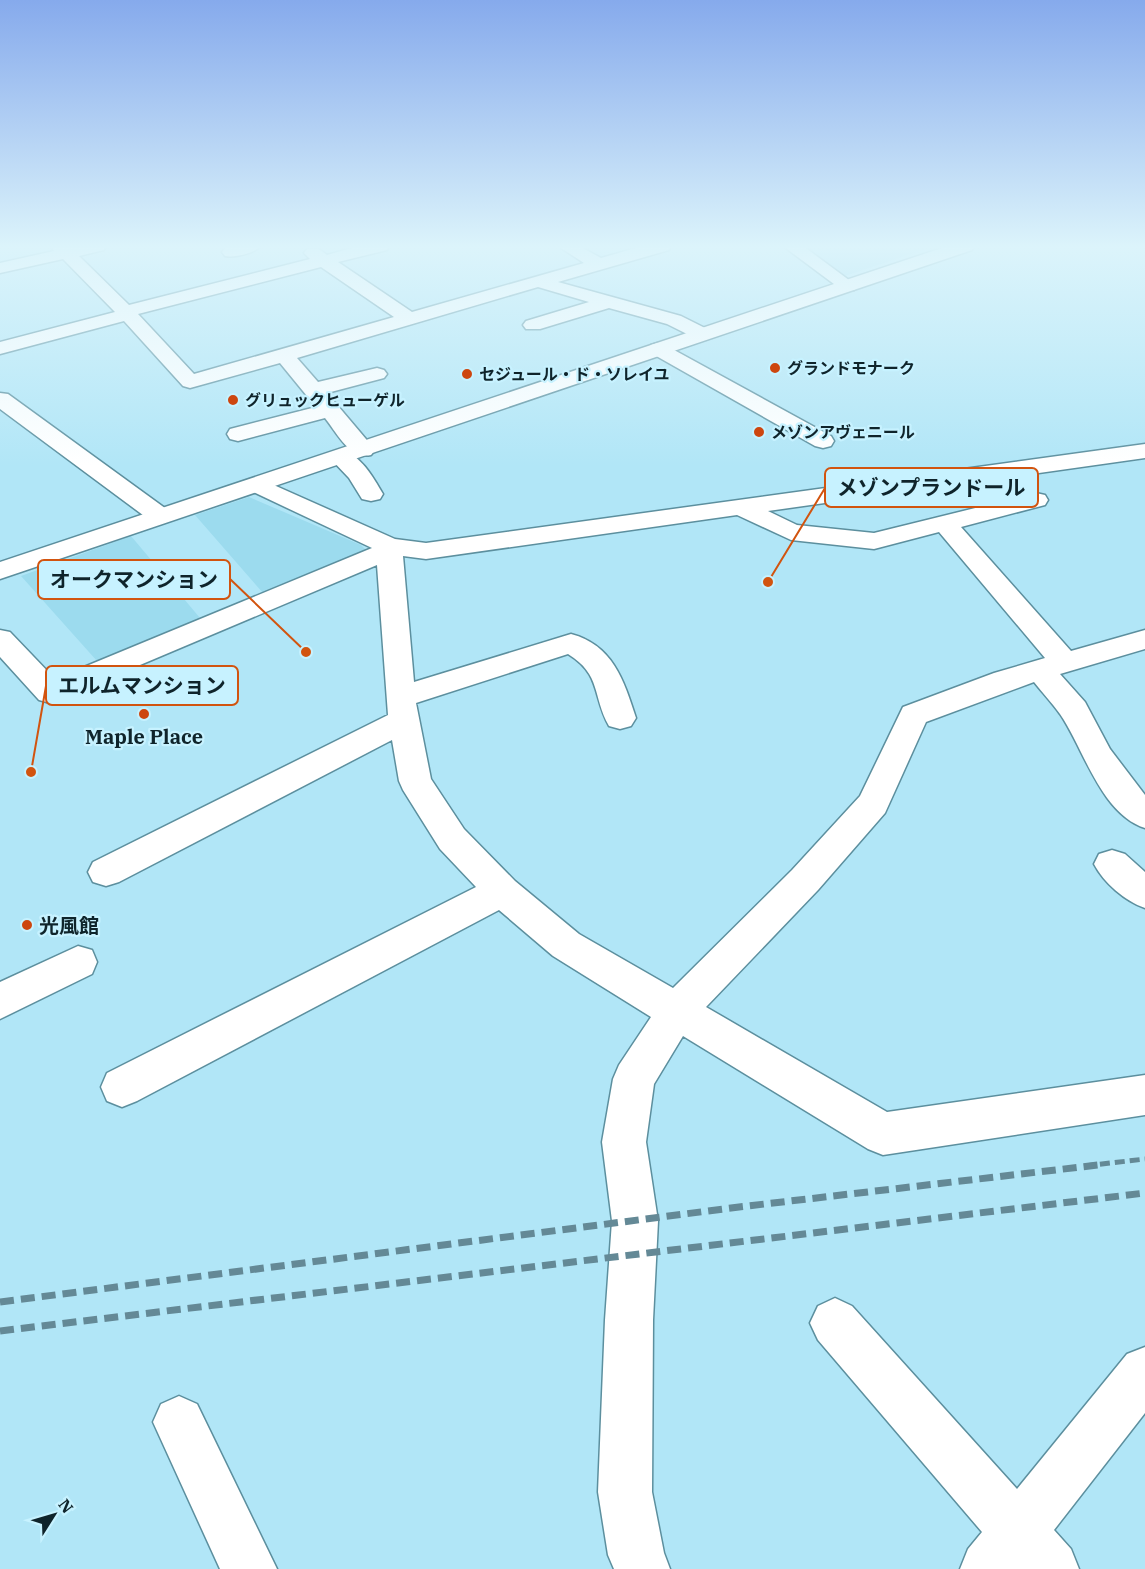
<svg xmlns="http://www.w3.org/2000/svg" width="1145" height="1569" viewBox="0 0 1145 1569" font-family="'IBM Plex Serif','Noto Sans JP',serif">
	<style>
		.built { fill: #9cdbee }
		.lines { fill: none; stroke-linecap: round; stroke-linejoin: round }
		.minor-casing { stroke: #5c8f9e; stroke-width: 3 }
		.tertiary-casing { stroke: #5c8f9e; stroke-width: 3 }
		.minor { fill: #fff; fill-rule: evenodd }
		.tertiary { fill: #fff; fill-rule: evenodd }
		.rail-far1 { stroke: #648996; stroke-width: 5; stroke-dasharray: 10 5; stroke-linecap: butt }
		.rail { stroke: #648996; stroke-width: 7; stroke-dasharray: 14 7; stroke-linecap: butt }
		.poi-dot { fill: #cd460f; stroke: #c7f2ff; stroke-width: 2 }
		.labels { text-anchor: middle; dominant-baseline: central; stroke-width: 4.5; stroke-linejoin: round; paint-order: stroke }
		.far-poi-label { font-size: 16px; font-weight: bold; fill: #0f242b; stroke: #c7f2ff; text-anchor: start }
		.poi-label { font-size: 20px; font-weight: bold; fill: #0f242b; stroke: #c7f2ff }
		.leader { fill: none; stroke: #d2540f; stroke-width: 2 }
		.callout-dot { fill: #d2540f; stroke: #c7f2ff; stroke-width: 2 }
		.callout { fill: #c7f2ff; stroke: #d2540f; stroke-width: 2 }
		.callout-label { font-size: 21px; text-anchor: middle; font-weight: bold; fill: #0f242b }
	</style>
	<rect width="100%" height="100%" fill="#b1e6f7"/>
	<path class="built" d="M800,246H935L845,276Z
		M249,497L361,545L367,551L263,593L195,515Z
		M131,536L200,618L97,661L21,576Z"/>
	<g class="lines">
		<g class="minor-casing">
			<path id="minor" d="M51,246H106L104,250L79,256L129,305L310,259L304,253L307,249H319L327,255L359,246H389L387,250L338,262L412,312L584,263L558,246H579L601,258L643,246H671L669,250L558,282L681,316L709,330L712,334L709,338H695L667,324L609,308L540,329H526L523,325L526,321L589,302L538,287L297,358L318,382L377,368L384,370L387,374L384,378L327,393L371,445L375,450L371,455C350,460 337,433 325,418L238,441L230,439L227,434L230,429L316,407L280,363L190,388L183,386L124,321L0,354V342L115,312L63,259L0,273V263L54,251ZM321,267L394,317L194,374L138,314Z
				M232,246H261C254,253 235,258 225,256L222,252L225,248Z
				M783,246H803L857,286L854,290H842Z
				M658,343L665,345L831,436L834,441L831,446L823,448L815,446L651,353L648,349L651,345Z
				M0,393L8,394L169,511L173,516L169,521L160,524L151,521L0,409Z
				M1145,444V458L768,511L797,525L874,533L1036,493L1045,495L1048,500L1045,505L961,527L1071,651L1145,630V649L1060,674L1085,702L1110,749L1145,795V828C1101,814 1084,749 1060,714C1052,703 1042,692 1034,682L926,722L885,813L818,890L706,1007L887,1112L1145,1075V1115L883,1155L868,1149L683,1036L654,1084L646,1142L658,1221L653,1320L652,1492L664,1553L670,1569H614L608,1555L598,1492L605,1320L612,1221L602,1142L613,1079L619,1065L651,1017L553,956L499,910L137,1101L122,1107L107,1101L101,1087L107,1073L476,887L440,849L403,790L399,781L392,740L119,882L106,886L93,882L88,872L93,862L388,715L377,565L50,703L39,700L0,657V630L10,632L55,679L372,548L249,490L246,485L249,480L258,478L395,539L426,543ZM737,515L791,540L874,549L939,532L1045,658L994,673L903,707L860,796L792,870L673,988L579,934L515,881L464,829L431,779L416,703L568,654C602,675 592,696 609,726L620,729L631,726L636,718C624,681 613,645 571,634L414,682L403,556L426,559Z
				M341,450C361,455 373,477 383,494L380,499L371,501L362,499L349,478L329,457L333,452Z
				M1112,850L1125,854L1145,872V908C1125,901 1104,883 1094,864L1099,854Z
				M78,946L92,950L97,962L92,974L0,1019V982Z
				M835,1298L852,1306L1017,1489L1127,1354L1145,1347V1413L1054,1530L1071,1549L1079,1569H960L968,1549L982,1532L818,1340L810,1323L818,1306Z
				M179,1396L197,1404L277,1569H220L153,1422L161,1404Z"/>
		</g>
		<g class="tertiary-casing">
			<path id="tertiary" d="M948,246H974L972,250L0,579V562Z"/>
		</g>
		<use href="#minor" class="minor"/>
		<use href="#tertiary" class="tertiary"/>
		<path class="rail-far1" d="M1085,1166L1145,1159"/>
		<path class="rail" d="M0,1302L739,1207L1098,1165
			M0,1331L1145,1193"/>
	</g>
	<linearGradient id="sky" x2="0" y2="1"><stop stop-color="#86aaec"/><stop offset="0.53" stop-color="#dcf4fb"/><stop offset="1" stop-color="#dcf4fb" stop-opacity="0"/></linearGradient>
	<rect width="1145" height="466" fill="url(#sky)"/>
	<g class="poi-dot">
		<circle cx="775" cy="368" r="6"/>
		<circle cx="467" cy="374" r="6"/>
		<circle cx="233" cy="400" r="6"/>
		<circle cx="759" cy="432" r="6"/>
		<circle cx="144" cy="714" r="6"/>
		<circle cx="27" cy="925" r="6"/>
	</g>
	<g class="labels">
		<g class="far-poi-label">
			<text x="787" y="368">グランドモナーク</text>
			<text x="479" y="374">セジュール・ド・ソレイユ</text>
			<text x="245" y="400">グリュックヒューゲル</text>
			<text x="771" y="432">メゾンアヴェニール</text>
		</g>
		<g class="poi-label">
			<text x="144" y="736">Maple Place</text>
			<text x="39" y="925" text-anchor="start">光風館</text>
		</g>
	</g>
	<path class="leader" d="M768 582L825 488M306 652L230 579M31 772L46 686"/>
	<g class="callout-dot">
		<circle cx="768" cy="582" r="6"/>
		<circle cx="306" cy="652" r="6"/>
		<circle cx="31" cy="772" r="6"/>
	</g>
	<g class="callout">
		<rect x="825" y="468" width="213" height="39" rx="6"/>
		<rect x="38" y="560" width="192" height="39" rx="6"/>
		<rect x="46" y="666" width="192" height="39" rx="6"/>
	</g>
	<g class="callout-label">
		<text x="931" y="495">メゾンプランドール</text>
		<text x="134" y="587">オークマンション</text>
		<text x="142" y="693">エルムマンション</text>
	</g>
	<g transform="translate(54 1515) rotate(53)" stroke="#c7f2ff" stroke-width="4.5" paint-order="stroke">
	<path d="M0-4.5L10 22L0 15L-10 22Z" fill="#0f242b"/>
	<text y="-9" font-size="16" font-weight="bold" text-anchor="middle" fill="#0f242b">N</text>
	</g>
</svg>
